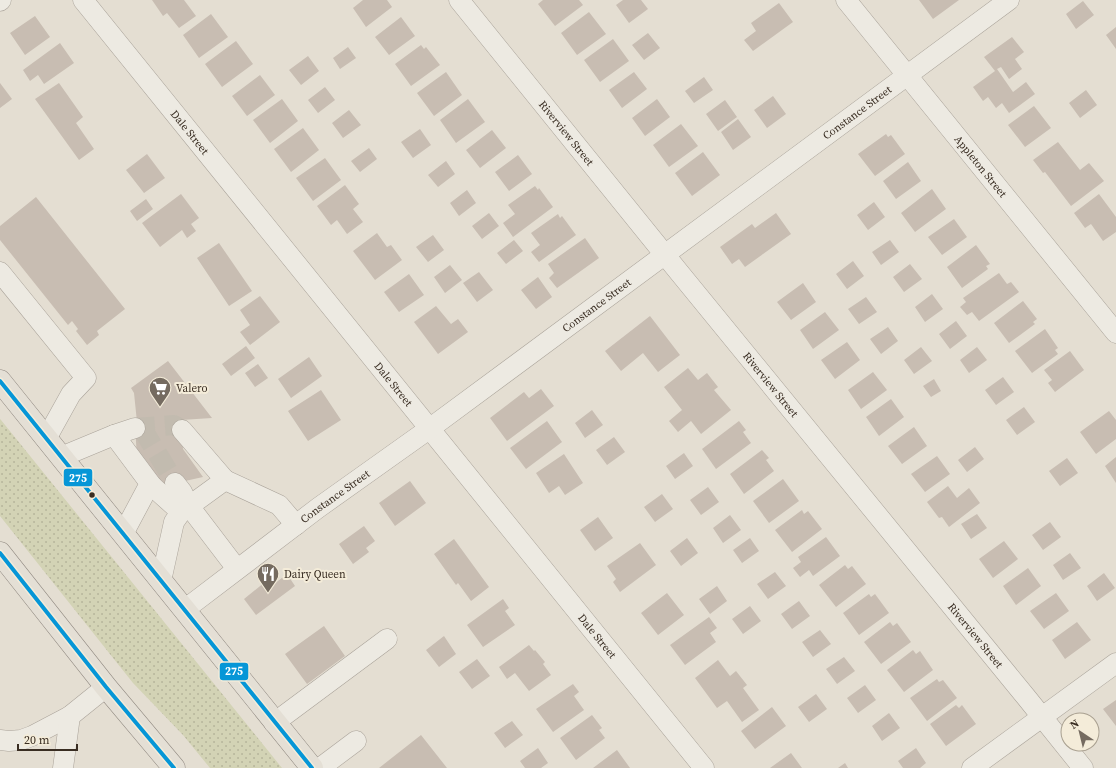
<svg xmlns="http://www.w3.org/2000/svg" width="1116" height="768" viewBox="0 0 1116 768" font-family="'Source Serif 4',serif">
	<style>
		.grass { fill: url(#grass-dots) }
		.building { fill: #c8bdb2 }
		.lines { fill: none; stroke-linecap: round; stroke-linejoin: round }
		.minor-tunnel { stroke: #c2bbaf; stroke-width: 20; stroke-dasharray: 20 10; stroke-linecap: butt }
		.minor-casing { stroke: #aaa39a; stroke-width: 21 }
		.major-casing { stroke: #908981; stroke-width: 23 }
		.minor { stroke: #edeae2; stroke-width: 20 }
		.major { stroke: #e4dfd5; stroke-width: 22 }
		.bus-1-casing { stroke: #f4ecd9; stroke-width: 7 }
		.bus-1 { stroke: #0696d7; stroke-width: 4 }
		.bus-dot { fill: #392d22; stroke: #f4ecd9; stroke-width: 1.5 }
		.labels { text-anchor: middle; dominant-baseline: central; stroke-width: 4; stroke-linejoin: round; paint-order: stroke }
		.street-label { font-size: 11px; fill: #392d22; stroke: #f4ecd9 }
		.poi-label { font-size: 11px; fill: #392d22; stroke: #f4ecd9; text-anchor: start }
		.line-badge { stroke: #f4ecd9; stroke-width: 1.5 }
		.badge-label { font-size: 11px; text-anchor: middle; font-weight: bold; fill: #fff }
	</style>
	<defs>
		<pattern id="grass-dots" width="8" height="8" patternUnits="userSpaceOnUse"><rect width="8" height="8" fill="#d3d3b5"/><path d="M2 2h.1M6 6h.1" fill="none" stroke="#b6b59b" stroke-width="1.8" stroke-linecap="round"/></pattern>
	</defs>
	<rect width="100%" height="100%" fill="#e4ded2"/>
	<path class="grass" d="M0,419L1,420L282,768H210L183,735L133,683L0,516Z"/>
	<path class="building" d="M152,0H184L196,16L179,28L167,13L163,16Z
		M363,0H387L392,7L366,27L353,8Z
		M543,0H579L583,5L555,26L538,4Z
		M623,0H641L648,9L629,23L616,5Z
		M919,0H959L933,19Z
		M1083,1L1094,15L1076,29L1066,14Z
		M779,3L793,22L753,51L744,40L756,31L751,23Z
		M589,12L606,34L577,55L561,33Z
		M211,14L228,37L199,58L183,35Z
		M35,16L50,37L25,55L10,33Z
		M401,17L415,36L389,55L375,37Z
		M1116,27V49L1106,35Z
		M648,33L660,48L644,60L632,45Z
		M1012,37L1024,52L1015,59L1022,69L1009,79L1001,67L997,69L1013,92L1026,82L1035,94L1009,113L1002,103L996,108L988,97L983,101L973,87L995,71L984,57Z
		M613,39L629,61L600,82L584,60Z
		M236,41L253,64L222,87L205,64Z
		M60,43L74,63L44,84L38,75L30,81L23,70Z
		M421,45L424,49L426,47L440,65L411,86L395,64Z
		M348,47L356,58L340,69L333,58Z
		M308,56L319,71L301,85L289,70Z
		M446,72L462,95L434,116L417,93Z
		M634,72L647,89L622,108L609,90Z
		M260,75L275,95L247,116L232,96Z
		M704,77L713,90L694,103L685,91Z
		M0,83L12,99L0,108Z
		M59,83L83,117L76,123L94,149L79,160L35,99Z
		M325,87L335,100L318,113L308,100Z
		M1086,90L1097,105L1080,118L1069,103Z
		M773,96L786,114L767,128L754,110Z
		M282,99L298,121L270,143L253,120Z
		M468,99L485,122L456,143L440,120Z
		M657,99L670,117L645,136L632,118Z
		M725,100L737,117L718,131L706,114Z
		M1034,106L1051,128L1025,147L1008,125Z
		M349,110L361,125L343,138L332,123Z
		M738,119L751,137L733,150L721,132Z
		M681,124L698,146L669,167L653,145Z
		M303,128L319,150L291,172L274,149Z
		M420,129L431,145L413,158L401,142Z
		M492,130L506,148L480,168L466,150Z
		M886,134L888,137L891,135L905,154L875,176L858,154Z
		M1058,142L1080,170L1089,163L1104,181L1071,206L1045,172L1043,173L1033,160Z
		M369,148L377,159L360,172L351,161Z
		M703,152L720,175L692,196L675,173Z
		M147,154L165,178L144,193L126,170Z
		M518,155L532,174L509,191L495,172Z
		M325,158L341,180L313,201L296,178Z
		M446,161L455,174L438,187L428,175Z
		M908,162L921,181L896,199L883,181Z
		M345,185L359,204L353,209L363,222L347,234L337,220L331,225L317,206Z
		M535,186L538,190L539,188L553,207L513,237L503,223L515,214L508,205Z
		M932,189L946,209L915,232L901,213Z
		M467,190L476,203L459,216L450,203Z
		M181,194L199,218L191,224L196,231L187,238L182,230L160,247L142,223Z
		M1099,194L1116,217V232L1103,241L1091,224L1085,228L1074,213Z
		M36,197L125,309L97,331L99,335L87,345L76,331L78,329L72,321L68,325L0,240V226Z
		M146,199L153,209L137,221L130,211Z
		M874,202L885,217L868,230L857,215Z
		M489,213L499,226L482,239L472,226Z
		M776,213L791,234L745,267L739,259L732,264L720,247L752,224L755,228Z
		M558,214L560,218L562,216L576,235L539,262L531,252L540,245L531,233Z
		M954,219L967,237L942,255L928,237Z
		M377,233L387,247L391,245L402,260L375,280L353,251Z
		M433,235L444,250L428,262L416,247Z
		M585,238L599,258L557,288L549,278L554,273L548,264Z
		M514,240L523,251L506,264L497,253Z
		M890,240L899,252L881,265L872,252Z
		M219,243L252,291L229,306L197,258Z
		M976,245L990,264L986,266L988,269L962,288L947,267Z
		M853,261L864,276L847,289L836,274Z
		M910,264L922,279L904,292L893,277Z
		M450,265L462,280L445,293L434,277Z
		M479,272L493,290L477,302L463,283Z
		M999,273L1007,284L1011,282L1019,292L979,321L972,312L967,315L960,307L966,302L963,298Z
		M409,274L424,295L399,312L384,292Z
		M538,277L552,297L536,309L521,290Z
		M803,283L816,302L791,320L777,302Z
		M932,294L943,309L925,322L915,307Z
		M260,296L280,322L250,345L240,332L250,325L240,310Z
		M866,297L877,312L859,324L848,309Z
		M1023,301L1037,319L1033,322L1035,324L1009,343L994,323Z
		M436,306L451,324L458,319L468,332L438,354L414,322Z
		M825,312L839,330L813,349L800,330Z
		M650,316L680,355L658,372L643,353L621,371L605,351Z
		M956,321L967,336L950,349L939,334Z
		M888,327L898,341L881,354L870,339Z
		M1045,329L1058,348L1055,350L1058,354L1032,373L1015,351Z
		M847,342L860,360L835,379L821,360Z
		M246,346L255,358L231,376L222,364Z
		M921,347L932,361L914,374L904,360Z
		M977,347L987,360L969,373L960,360Z
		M1070,351L1084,370L1055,392L1048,383L1052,380L1044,370Z
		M309,357L322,376L291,398L278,379Z
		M168,361L212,418L181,420L183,449L203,477L158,487L137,460L135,423L137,422L134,393L131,388Z
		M258,364L268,378L255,387L245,373Z
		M688,368L698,380L707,373L718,387L714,390L731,410L701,434L691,421L678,432L669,421L682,410L664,387Z
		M873,372L887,390L861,409L848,390Z
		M1003,377L1014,392L996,405L985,390Z
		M934,379L941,391L931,397L923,386Z
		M541,389L554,406L507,441L490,418L524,392L529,398Z
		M321,390L341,420L308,441L288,411Z
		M891,399L904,417L879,436L866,417Z
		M1024,407L1035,422L1017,435L1006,420Z
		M592,410L603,425L585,438L575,423Z
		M1109,411L1116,420V439L1096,454L1080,432Z
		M547,421L562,442L526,469L510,448Z
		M739,421L746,430L743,432L751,443L716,469L702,449Z
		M914,427L927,446L902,464L888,446Z
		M614,437L625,452L607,465L596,450Z
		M975,447L984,459L967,472L958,460Z
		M762,450L769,458L766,460L774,471L744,494L730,474Z
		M684,453L693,466L675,479L666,466Z
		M564,454L583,483L565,495L559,486L549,493L536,473Z
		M937,456L950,474L925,492L911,474Z
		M1116,457V483L1105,466Z
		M1067,458L1078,473L1060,486L1049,471Z
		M783,479L799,501L769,523L753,501Z
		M410,481L426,503L395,526L379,503Z
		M948,486L957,498L969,488L980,503L949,527L942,517L939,518L927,502Z
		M708,487L719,502L701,515L690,500Z
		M662,494L673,509L655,522L644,507Z
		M802,510L804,514L808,511L822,529L792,552L775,530Z
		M977,514L987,528L971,539L961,524Z
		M730,515L741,530L723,543L713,528Z
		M598,517L613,538L595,551L580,530Z
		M1050,522L1061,537L1043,550L1032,535Z
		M364,526L375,541L366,548L369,552L353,564L339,544Z
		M826,537L840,556L813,576L809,570L800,577L793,568L801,562L798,557Z
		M687,538L698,553L681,566L670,551Z
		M750,538L759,551L742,563L733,550Z
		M454,539L489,587L471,601L458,583L456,585L434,554Z
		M1004,541L1018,559L993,578L979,559Z
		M640,543L656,565L620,592L613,582L616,579L607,566Z
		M1070,553L1081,568L1063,580L1053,565Z
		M845,565L848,569L852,566L866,584L836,607L819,585Z
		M1028,568L1041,586L1016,605L1003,586Z
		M775,572L786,586L768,599L757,584Z
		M1104,573L1115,588L1097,601L1087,586Z
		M287,574L295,586L256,615L244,599L270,578L274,584Z
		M717,586L727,601L710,614L699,599Z
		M667,593L684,615L658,635L641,613Z
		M1056,593L1069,611L1044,629L1030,611Z
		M869,594L871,597L875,594L889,613L859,635L843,613Z
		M503,599L509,608L505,611L515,625L483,647L467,625Z
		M799,601L810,616L792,629L781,614Z
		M750,606L761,621L743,634L732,619Z
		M709,617L717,628L710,633L716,642L685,665L670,645Z
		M890,622L893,626L897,623L911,642L881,664L864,642Z
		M1077,622L1091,640L1065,659L1052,640Z
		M324,626L345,656L307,684L285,654Z
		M820,630L831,644L813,657L802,642Z
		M444,636L456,654L439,667L426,650Z
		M529,645L534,651L535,650L545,662L543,664L551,675L529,691L515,673L507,679L499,667Z
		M913,650L916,654L920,651L933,670L904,692L887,670Z
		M844,657L855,671L837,684L826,669Z
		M477,659L490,676L472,689L459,672Z
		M718,660L730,676L736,671L747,685L743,688L759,710L742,722L727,701L717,708L695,678Z
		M937,679L939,682L943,680L957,698L927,721L910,698Z
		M573,684L579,692L574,696L584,710L553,732L536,709Z
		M865,685L876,700L858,713L847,698Z
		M816,694L827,709L809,722L798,707Z
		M1116,700V726L1103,709Z
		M956,705L959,708L962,705L976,724L946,746L930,724Z
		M772,707L786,726L755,749L741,731Z
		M889,713L900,728L882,741L872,726Z
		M592,715L602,728L599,730L605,738L576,760L560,738Z
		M512,721L523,735L505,748L494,733Z
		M421,735L447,768H379Z
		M538,748L548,763L541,768H525L520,761Z
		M916,748L926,763L920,768H903L898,761Z
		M617,750L630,768H593Z
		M791,753L802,768H770Z
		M845,763L848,768H838Z"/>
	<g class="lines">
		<path class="minor-tunnel" d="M135,428L174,425L182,430
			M142,428L175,483"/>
		<g class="minor-casing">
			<g id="minor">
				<path id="s1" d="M83,0L704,768"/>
				<path id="s2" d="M459,0L678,271L1026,697L1083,768"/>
				<path id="s3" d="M846,0L1116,333"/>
				<path d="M0,1L1,0"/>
				<path d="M0,272L86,378L71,394L46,439"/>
				<path d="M114,435L135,428"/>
				<path d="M61,457L114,435L152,486L147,489L123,534"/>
				<path d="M225,480L279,505L296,525"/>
				<path d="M175,483L182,492L189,506L237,569"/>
				<path d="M152,486L181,512L225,480L182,430"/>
				<path d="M161,581L174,522L181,512"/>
				<path id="s4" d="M184,610L318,508L429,429L1009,0"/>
				<path d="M274,723L387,639"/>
				<path d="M0,740L9,741L21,740L32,736L70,716L106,687"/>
				<path d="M63,768L70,716"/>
				<path d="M320,768L356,741"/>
				<path d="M972,768L1116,663"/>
			</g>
		</g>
		<g class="major-casing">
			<path id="major" d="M0,381L312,768
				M0,553L106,687L174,768"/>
		</g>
		<use href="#minor" class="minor"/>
		<use href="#major" class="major"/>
		<g class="bus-1-casing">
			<path id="bus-1" d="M0,381L312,768
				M0,553L106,687L174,768"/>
		</g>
		<use href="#bus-1" class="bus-1"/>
	</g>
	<defs>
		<g id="supermarket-pin" transform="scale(1.15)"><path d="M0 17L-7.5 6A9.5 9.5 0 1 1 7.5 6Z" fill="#756b60" stroke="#f4ecd9"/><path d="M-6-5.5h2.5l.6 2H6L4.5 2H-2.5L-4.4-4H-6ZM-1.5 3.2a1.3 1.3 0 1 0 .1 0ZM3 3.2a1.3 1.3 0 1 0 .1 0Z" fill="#fff"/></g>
		<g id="restaurant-pin" transform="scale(1.15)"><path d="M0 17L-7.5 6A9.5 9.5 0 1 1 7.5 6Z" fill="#756b60" stroke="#f4ecd9"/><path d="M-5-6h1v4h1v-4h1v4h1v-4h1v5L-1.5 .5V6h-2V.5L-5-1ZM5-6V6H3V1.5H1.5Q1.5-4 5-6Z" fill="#fff"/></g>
	</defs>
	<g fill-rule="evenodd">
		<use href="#supermarket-pin" x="160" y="388"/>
		<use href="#restaurant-pin" x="268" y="574"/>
	</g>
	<circle class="bus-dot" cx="92" cy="495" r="3.5"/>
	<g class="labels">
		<g class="street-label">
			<text stroke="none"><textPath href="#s4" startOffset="837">Constance Street</textPath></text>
			<text stroke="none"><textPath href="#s1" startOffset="170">Dale Street</textPath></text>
			<text stroke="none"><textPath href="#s2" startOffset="171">Riverview Street</textPath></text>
			<text stroke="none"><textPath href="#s3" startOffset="214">Appleton Street</textPath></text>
			<text stroke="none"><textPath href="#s4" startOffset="513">Constance Street</textPath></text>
			<text stroke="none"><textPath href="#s1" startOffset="494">Dale Street</textPath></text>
			<text stroke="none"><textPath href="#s2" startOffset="495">Riverview Street</textPath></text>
			<text stroke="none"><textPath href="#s4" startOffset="189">Constance Street</textPath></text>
			<text stroke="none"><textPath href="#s2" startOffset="819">Riverview Street</textPath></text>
			<text stroke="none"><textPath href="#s1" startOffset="818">Dale Street</textPath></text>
		</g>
		<g class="poi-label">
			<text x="176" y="388">Valero</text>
			<text x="284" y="574">Dairy Queen</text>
		</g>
	</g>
	<g class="line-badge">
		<rect x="63" y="468" width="30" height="19" rx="4" fill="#0696d7"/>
		<rect x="219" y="662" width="30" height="19" rx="4" fill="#0696d7"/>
	</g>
	<g class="badge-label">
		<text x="78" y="482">275</text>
		<text x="234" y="675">275</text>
	</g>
	<g transform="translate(1080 732) rotate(325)"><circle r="19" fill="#f4ecd9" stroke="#a9a090"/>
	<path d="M0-3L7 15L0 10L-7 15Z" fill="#756b60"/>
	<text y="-6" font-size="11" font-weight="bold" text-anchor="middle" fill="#392d22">N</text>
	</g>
	<path d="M18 744v6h59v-6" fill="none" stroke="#392d22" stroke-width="2"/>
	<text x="24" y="744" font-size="12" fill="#392d22" stroke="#f4ecd9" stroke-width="3" paint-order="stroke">20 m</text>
</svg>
